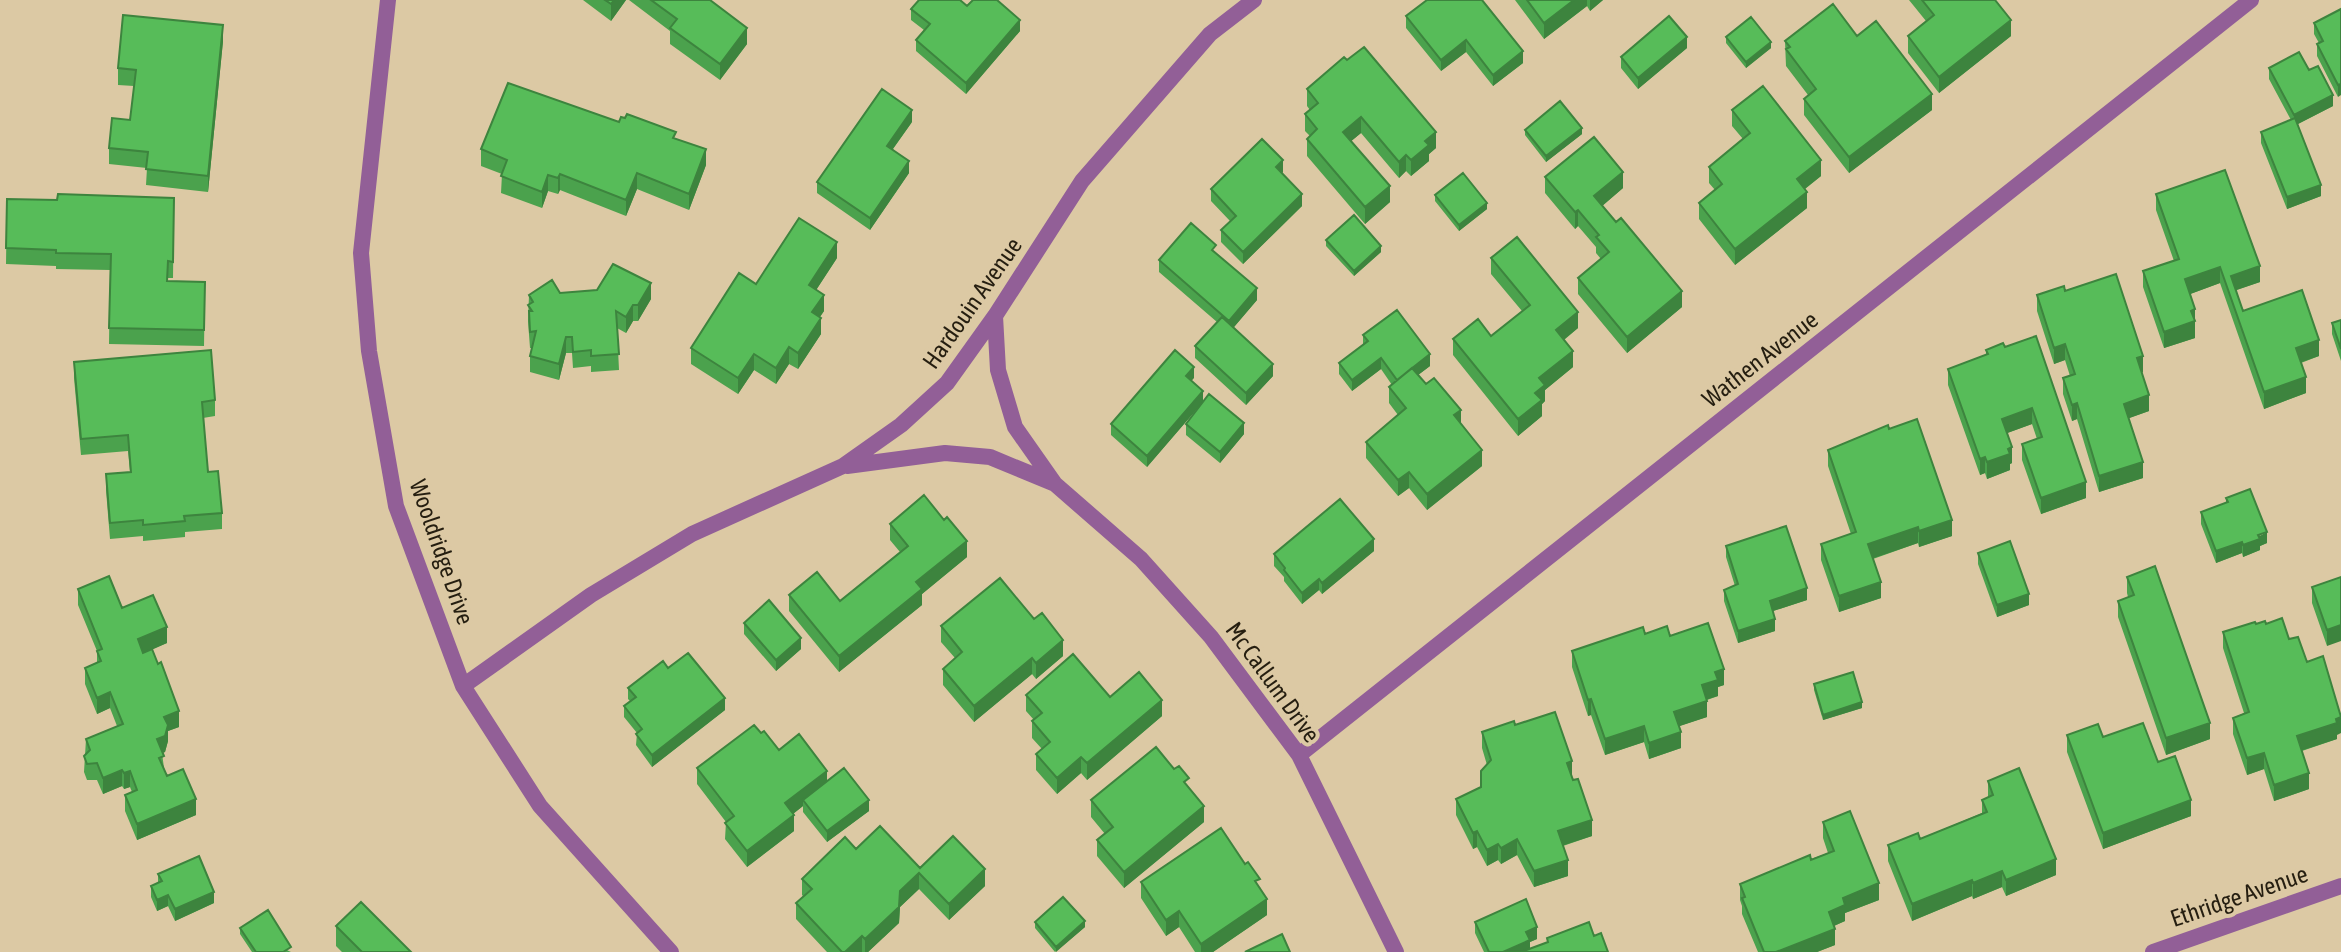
<svg xmlns="http://www.w3.org/2000/svg" width="2341" height="952" viewBox="0 0 2341 952" font-family="'Asap Condensed',sans-serif">
	<style>
		.lines { fill: none; stroke-linecap: round; stroke-linejoin: round }
		.minor { stroke: #925f97; stroke-width: 16 }
		.wall { fill: #4ba24d }
		.shaded-wall { fill: #3d843e }
		.building { fill: #57bc59; stroke: #3d843e; stroke-width: 2 }
		.labels { text-anchor: middle; dominant-baseline: central; stroke-width: 8; stroke-linejoin: round; paint-order: stroke }
		.street-label { font-size: 24px; fill: #251e10; stroke: #dcc9a4 }
	</style>
	<rect width="100%" height="100%" fill="#dcc9a4"/>
	<g class="lines">
		<path class="minor" d="M388,0L361,253L369,351L396,506L463,686L540,806L671,952
			M995,316L998,370L1015,427L1055,484L1141,559L1211,637L1299,755L1396,952
			M847,466L945,453L990,457L1053,483
			M463,686L591,595L692,534L843,466L901,425L947,383L995,316L1082,181L1210,34L1254,0
			M1299,755L2251,0
			M2153,952L2341,886"/>
	</g>
	<path class="wall" d="M583,0H626L611,21Z
		M629,0H710L747,44L720,80L670,44V31Z
		M1515,0H1603L1590,11L1587,6L1544,39Z
		M1909,0H1995L2011,36L1939,93L1908,53V36L1926,21Z
		M967,6L1020,31L966,94L916,51V40L924,30L911,20V9Z
		M2341,9L2338,97L2317,56V44L2319,43L2314,34V23Z
		M1406,16L1523,63L1493,86L1466,52L1441,71L1406,28Z
		M1857,36L1932,110L1849,173L1804,115V99L1808,95L1786,66L1785,41Z
		M1726,37L1771,48L1746,68L1726,43Z
		M223,41L208,192L146,185L147,168L109,164V148L130,120L134,86L118,85V68Z
		M1687,48L1638,89L1621,68V57Z
		M2269,68L2309,70L2333,106L2298,124L2321,196L2287,209L2261,143V132L2291,120L2269,79Z
		M1307,89L1436,148L1429,154V161L1411,176L1406,171L1399,178L1361,133L1351,141L1390,202L1365,224L1307,156V139L1310,136L1305,131V114L1310,110L1307,106Z
		M1732,110L1821,176L1805,189L1807,208L1735,265L1699,219V203L1715,190L1709,183V167L1743,139L1732,126Z
		M619,122L676,139L706,165L689,210L637,189L626,216L560,190L558,194L548,191L542,208L501,193L502,174L481,166V149Z
		M912,122L893,149L909,173L870,230L817,193V182Z
		M1525,130L1582,134L1546,162L1525,135Z
		M1283,172L1282,173L1302,206L1243,264L1221,242V230L1230,221L1211,201V189Z
		M1545,177L1623,188L1602,206L1682,307L1627,353L1578,294V278L1601,259L1596,253V247L1578,226L1575,229L1545,193Z
		M2156,194L2260,282L2236,290L2243,311L2319,356L2301,363L2306,393L2264,409L2220,283L2190,294L2195,309V338L2164,348L2143,287V271L2174,261L2156,210Z
		M1435,195L1487,209L1459,231L1435,201Z
		M174,198L173,278H168V281L205,282L204,346L109,344L110,270L56,269V266L6,264L7,199L57,200Z
		M1326,240L1381,252L1354,276L1326,246Z
		M1216,253L1257,300L1233,328L1273,376L1246,405L1195,358V346L1217,322L1159,272V260Z
		M837,258L816,290L824,311L820,317L821,334L798,369L789,364L776,384L754,370L738,394L691,364V348L756,284Z
		M1491,258L1578,328L1564,340L1573,367L1545,390V401L1542,404V416L1518,436L1453,355V339L1491,336L1522,311L1491,274Z
		M2065,291L2143,372L2142,373L2149,411L2129,418L2143,478L2099,492L2077,419L2072,421L2063,394V378L2070,376L2065,360L2054,364L2037,311V295Z
		M560,293L651,299L638,321H633L626,333L617,328L619,370L591,372V366L573,368L572,353H566L559,380L530,372V356L532,348H530L528,321L529,295Z
		M2341,320V361L2332,334V323Z
		M1363,335L1430,366L1418,375L1461,424L1482,466L1427,510L1409,488L1398,496L1366,458V442L1398,415L1389,403V387L1392,385L1381,369L1352,391L1339,374V363L1363,345Z
		M2003,343L2086,498L2041,514L2022,460V444L2037,439L2032,424L2007,433L2012,463L2010,464V470L1987,479L1985,473L1980,475L1948,385V369L1986,355V350Z
		M74,362L215,400V416L203,418L208,472L222,513V529L185,532V537L143,541V536L110,539L106,490V474L130,472L128,451L81,455L74,378Z
		M1194,378L1191,380L1203,402L1244,434L1220,463L1186,435V424L1202,403L1147,467L1111,435V424Z
		M1828,450L1952,536L1919,547L1918,543L1873,559L1881,598L1839,612L1821,560V544L1851,534L1828,466Z
		M2226,498L2267,543L2260,546V550L2243,557L2242,553L2216,563L2201,524V512L2226,503Z
		M890,524L967,557L922,594V605L839,672L789,611V595L840,601L900,552L890,540Z
		M1726,546L1807,600L1773,611L1775,631L1738,643L1724,601V590L1735,586L1726,557Z
		M1374,551L1322,594L1319,590L1302,604L1284,581V577L1274,566V554Z
		M1978,553L2029,605L1997,617L1978,564Z
		M2127,577L2210,739L2166,755L2118,617V601L2128,597L2127,593Z
		M2341,577L2327,646L2312,603V587Z
		M78,589L122,608L167,643L152,649L179,727L168,731V741L165,752L162,753L164,768L167,776L196,815L137,840L125,811V795L132,792L130,787L124,789L122,786L103,794L97,780H87L84,772L86,739L117,726L110,708L97,714L85,684V668L97,663V651L78,605Z
		M744,623L801,649L776,671L744,634Z
		M2256,624H2266L2289,639L2307,662L2337,735V739L2302,751L2309,789L2274,801L2264,769L2247,775L2233,734V718L2244,713L2223,648V632Z
		M941,626L1063,656L1036,679L1032,674L974,722L943,685V669L955,658L941,642Z
		M1645,634L1670,636L1724,685L1718,687V696L1707,700V717L1679,726L1681,748L1649,759L1644,742L1605,755L1591,715L1588,716L1572,667V651Z
		M668,668L725,710L652,767L636,745L637,733L624,717V706L630,701L628,699V688Z
		M1814,684L1862,708L1823,720L1814,690Z
		M1026,695L1110,697L1162,716L1087,780L1081,773L1057,794L1036,770V754L1042,749L1032,738V721L1034,720L1026,711Z
		M1515,725L1572,777L1592,836L1563,846L1568,876L1534,887L1517,855L1501,864L1498,860L1487,866L1477,847L1473,849L1456,815V799L1481,787L1487,765L1482,748V732Z
		M761,733L779,750L869,811L827,842L803,812V806L793,814L794,831L747,867L725,839L726,822L697,784V768Z
		M2067,735L2103,737L2158,762L2191,816L2103,849L2067,752Z
		M1988,781L2056,875L2006,896L2002,887L1973,899L1972,896L1912,921L1888,861V845L1920,839L1982,813V800L1988,797Z
		M1189,788L1204,822L1124,888L1097,856V840L1105,834L1091,817V800Z
		M1823,822L1879,900L1845,913V921L1834,926L1835,945L1817,952H1758L1742,914V906L1740,900V884L1828,853L1823,838Z
		M856,849L920,868L985,886L949,920L919,889L900,907L899,923L868,952H827L796,919V903L803,896L802,895V879Z
		M158,874L214,903L175,921L168,906L157,911L151,897V886L158,883Z
		M1141,882L1260,887L1267,915L1213,952H1195L1179,927L1166,936L1141,898Z
		M1035,922L1085,927L1055,952L1035,928Z
		M1475,922L1537,939L1530,942V949L1547,943V938L1594,936L1608,952H1484L1475,933Z
		M336,926L411,952H342L336,946Z
		M240,928L291,952H252L240,934Z"/>
	<path class="shaded-wall" d="M614,0H626L611,21V4Z
		M1574,0H1587V6L1544,39V23Z
		M1590,0H1603L1590,11Z
		M1020,20V31L966,94V83Z
		M2011,20V36L1939,93V77Z
		M223,25V41L208,192V176Z
		M747,28V44L720,80V64Z
		M1687,37V48L1638,89V78Z
		M1466,40V52L1441,71V60Z
		M1771,42V48L1746,68V62Z
		M1523,51V63L1493,86V75Z
		M2341,84V95L2338,97V85Z
		M1932,94V110L1849,173V157Z
		M2333,95V106L2294,126V115Z
		M912,110V122L887,157V146Z
		M1361,117V133L1343,148V132Z
		M1582,128V134L1546,162V156Z
		M1436,132V148L1429,154V161L1411,176V160L1425,141Z
		M706,149V165L689,210V194Z
		M1406,155V171L1399,178V162Z
		M1283,160V172L1276,179V167Z
		M1821,160V176L1797,195V179Z
		M909,161V173L870,230V218Z
		M1623,172V188L1594,213V196Z
		M637,173V189L626,216V200Z
		M560,174V190L558,194V178Z
		M548,175V191L542,208V192Z
		M2321,185V196L2287,209V197Z
		M1390,186V202L1365,224V207Z
		M1807,192V208L1735,265V249Z
		M1302,194V206L1243,264V252Z
		M1487,203V209L1459,231V225Z
		M1578,210V226L1575,229V212Z
		M837,242V258L809,301V285Z
		M1381,246V252L1354,276V271Z
		M2260,266V282L2231,292V276Z
		M2220,267V283L2185,296V279Z
		M651,283V299L638,321V305Z
		M1257,288V300L1229,333V321Z
		M1682,291V307L1627,353V337Z
		M824,295V311L812,328V312Z
		M633,305V321L626,333V317Z
		M2195,309V338L2164,348V332L2191,311Z
		M1578,312V328L1556,346V330Z
		M821,318V334L798,369V353Z
		M566,337V353L559,380V364Z
		M2319,340V356L2296,364V348Z
		M2065,344V360L2054,364V348Z
		M789,347V364L776,384V368Z
		M1573,351V367L1545,390V401L1542,404V416L1518,436V419L1535,393L1539,378Z
		M754,354V370L738,394V378Z
		M1430,354V366L1397,391V380Z
		M2143,356V372L2137,374V358Z
		M1381,358V369L1352,391V380Z
		M1273,364V376L1246,405V393Z
		M1194,367V378L1186,387V376Z
		M2306,377V393L2264,409V392Z
		M1203,391V402L1147,467V456Z
		M2149,395V411L2124,420V404Z
		M2077,403V419L2072,421V405Z
		M2032,408V424L2002,435V419Z
		M1461,410V426L1454,415Z
		M1244,423V434L1220,463V452Z
		M2012,447V463L2010,464V470L1987,479V462L2008,449Z
		M1482,450V466L1427,510V494Z
		M1985,457V473L1980,475V459Z
		M2143,462V478L2099,492V476Z
		M1409,472V488L1398,496V480Z
		M2086,482V498L2041,514V498Z
		M1952,520V536L1919,547V531Z
		M1918,527V543L1868,560V544Z
		M2267,532V543L2260,546V550L2243,557V545Z
		M1374,539V551L1322,594V583Z
		M967,541V557L922,594V605L839,672V656L916,582Z
		M2242,542V553L2216,563V551Z
		M1319,579V590L1302,604V593Z
		M1881,582V598L1839,612V596Z
		M1807,588V600L1770,612V601Z
		M2029,594V605L1997,617V605Z
		M1775,619V631L1738,643V631Z
		M2341,625V641L2327,646V630Z
		M167,627V643L138,656V639Z
		M801,638V649L776,671V660Z
		M1063,640V656L1036,679V663Z
		M1032,658V674L974,722V706Z
		M1724,669V685L1718,687V696L1702,701V685L1715,672Z
		M110,692V708L97,714V698Z
		M725,698V710L652,767V755Z
		M1591,699V715L1588,716V700Z
		M1162,700V716L1087,780V763Z
		M1707,701V717L1674,728V712Z
		M1862,702V708L1823,720V715Z
		M179,711V727L168,731V741L165,752L157,755V739L164,717Z
		M2341,717V733L2337,735V739L2297,752V736Z
		M2210,723V739L2166,755V738Z
		M1644,726V742L1605,755V739Z
		M1681,732V748L1649,759V743Z
		M2264,753V769L2247,775V758Z
		M1081,757V773L1057,794V778Z
		M1572,761V777L1567,763Z
		M122,770V786L103,794V778Z
		M130,771V787L124,789V773Z
		M827,771V787L803,800V806L785,820V803Z
		M2309,773V789L2274,801V785Z
		M196,799V815L137,840V824Z
		M869,800V811L827,842V831Z
		M2191,800V816L2103,849V833Z
		M1204,806V822L1124,888V872Z
		M794,815V831L747,867V851Z
		M1592,820V836L1558,847V831Z
		M1477,831V847L1473,849V833Z
		M1517,839V855L1501,864V848Z
		M1498,844V860L1487,866V850Z
		M2056,859V875L2006,896V880Z
		M1568,860V876L1534,887V871Z
		M985,869V886L949,920V904Z
		M2002,871V887L1973,899V883Z
		M919,873V889L900,907L899,923L868,952H865V939L900,891Z
		M1972,880V896L1912,921V904Z
		M1879,883V900L1845,913V921L1829,928V912L1843,898Z
		M214,892V903L175,921V909Z
		M168,895V906L157,911V900Z
		M1267,899V915L1213,952H1201V944Z
		M1179,911V927L1166,936V920Z
		M1085,921V927L1056,952V947Z
		M1537,927V939L1530,942V952H1503L1526,932Z
		M1835,929V945L1817,952H1776Z
		M862,936V952H845Z"/>
	<path class="building" d="M605,0H614L611,4Z
		M651,0H710L747,28L720,64L670,28L677,19Z
		M919,0H960L967,6L973,0H997L1020,20L966,83L916,40L930,24L911,9Z
		M1427,0H1482L1523,51L1493,75L1466,40L1441,60L1406,16Z
		M1527,0H1574L1544,23Z
		M1922,0H1995L2011,20L1939,77L1908,36L1934,15Z
		M1833,4L1857,36L1876,21L1932,94L1849,157L1804,99L1816,89L1786,49L1790,47L1785,41Z
		M2341,9V84L2338,85L2317,44L2323,41L2314,23Z
		M123,15L223,25L208,176L146,169L148,152L109,148L112,118L130,120L136,70L118,68Z
		M1669,16L1687,37L1638,78L1621,57Z
		M1751,17L1771,42L1746,62L1726,37Z
		M1364,47L1436,132L1425,141L1429,145L1411,160L1406,155L1399,162L1361,117L1343,132L1390,186L1365,207L1307,139L1317,129L1305,114L1318,103L1307,89L1344,57L1347,60Z
		M2299,52L2309,70L2318,66L2333,95L2294,115L2269,68Z
		M508,83L619,122L621,117L625,118L627,114L676,132L673,138L706,149L689,194L637,173L626,200L560,174L558,178L548,175L542,192L501,176L507,160L481,149Z
		M1763,86L1821,160L1797,179L1807,192L1735,249L1699,203L1722,184L1709,167L1750,133L1732,110Z
		M882,89L912,110L887,146L909,161L870,218L817,182Z
		M1560,101L1582,128L1546,156L1525,130Z
		M2295,118L2321,185L2287,197L2261,132Z
		M1594,137L1623,172L1594,196L1616,222L1621,218L1682,291L1627,337L1578,278L1609,252L1596,237L1599,235L1578,210L1575,212L1545,177Z
		M1262,139L1283,160L1276,167L1302,194L1243,252L1221,230L1236,216L1211,189Z
		M2225,170L2260,266L2231,276L2243,311L2302,290L2319,340L2296,348L2306,377L2264,392L2220,267L2185,279L2195,309L2191,311L2195,321L2164,332L2143,271L2179,259L2156,194Z
		M1463,173L1487,203L1459,225L1435,195Z
		M58,194L174,198L173,262L168,261L167,281L205,282L204,330L109,328L111,254L56,253V250L6,248L7,199L57,200Z
		M1354,215L1381,246L1354,271L1326,240Z
		M799,218L837,242L809,285L824,295L812,312L821,318L798,353L789,347L776,368L754,354L738,378L691,348L739,273L756,284Z
		M1191,223L1216,245L1212,250L1257,288L1229,321L1159,260Z
		M1517,237L1578,312L1556,330L1573,351L1539,378L1545,385L1535,393L1542,400L1518,419L1453,339L1478,319L1491,336L1530,305L1491,258Z
		M613,264L651,283L638,305H633L626,317L616,311L619,354L591,356V350L573,352L572,337H566L559,364L530,356L536,331L530,332L529,311H532L528,305L533,302L529,295L552,280L560,293L597,290Z
		M2116,274L2143,356L2137,358L2149,395L2124,404L2143,462L2099,476L2077,403L2072,405L2063,378L2075,374L2065,344L2054,348L2037,295L2064,286L2065,291Z
		M1397,310L1430,354L1397,380L1381,358L1352,380L1339,363L1368,341L1363,335Z
		M1222,317L1273,364L1246,393L1195,346Z
		M2341,320V349L2332,323Z
		M2036,336L2086,482L2041,498L2022,444L2042,437L2032,408L2002,419L2012,447L2008,449L2010,454L1987,462L1985,457L1980,459L1948,369L1988,354L1986,350L2003,343L2005,347Z
		M211,350L215,400L202,402L208,472L218,471L222,513L184,516L185,521L143,525V520L110,523L106,474L131,472L128,435L81,439L74,362Z
		M1175,350L1194,367L1186,376L1203,391L1147,456L1111,424Z
		M1412,368L1426,384L1434,378L1461,410L1454,415L1482,450L1427,494L1409,472L1398,480L1366,442L1406,408L1389,387Z
		M1209,394L1244,423L1220,452L1186,424Z
		M1917,419L1952,520L1919,531L1918,527L1868,544L1881,582L1839,596L1821,544L1856,532L1828,450L1888,425L1889,429Z
		M2250,489L2267,532L2258,535L2260,539L2243,545L2242,542L2216,551L2201,512L2228,502L2226,498Z
		M924,495L944,520L947,517L967,541L916,582L922,589L839,656L789,595L817,572L840,601L908,546L890,524Z
		M1340,499L1374,539L1322,583L1319,579L1302,593L1284,570L1285,568L1274,554Z
		M1786,526L1807,588L1770,601L1775,619L1738,631L1724,590L1738,584L1726,546Z
		M2010,541L2029,594L1997,605L1978,553Z
		M2155,566L2210,723L2166,738L2118,601L2134,595L2127,577Z
		M109,576L122,608L153,595L167,627L138,639L143,653L152,649L158,664L161,662L179,711L164,717L168,725L165,736L157,739L164,756L159,758L167,776L183,769L196,799L137,824L125,795L137,790L130,771L124,773L122,770L103,778L97,763L87,764L84,756L90,750L86,739L123,724L110,692L97,698L85,668L101,661L97,651L102,649L78,589Z
		M2341,577V625L2327,630L2312,587Z
		M1000,578L1034,619L1042,613L1063,640L1036,663L1032,658L974,706L943,669L962,652L941,626Z
		M769,600L801,638L776,660L744,623Z
		M2282,618L2289,639L2298,637L2307,662L2323,656L2341,717L2336,719L2337,723L2297,736L2309,773L2274,785L2264,753L2247,758L2233,718L2249,712L2223,632L2255,622L2256,624L2265,621L2266,624Z
		M1708,623L1724,669L1715,672L1718,680L1702,685L1707,701L1674,712L1681,732L1649,743L1644,726L1605,739L1591,699L1588,700L1572,651L1643,627L1645,634L1667,626L1670,636Z
		M688,653L725,698L652,755L636,734L642,729L624,706L636,697L628,688L663,661L668,668Z
		M1073,654L1110,697L1139,672L1162,700L1087,763L1081,757L1057,778L1036,754L1050,742L1032,721L1042,713L1026,695Z
		M1853,672L1862,702L1823,715L1814,684Z
		M1555,712L1572,761L1567,763L1573,780L1578,779L1592,820L1558,831L1568,860L1534,871L1517,839L1501,848L1498,844L1487,850L1477,831L1473,833L1456,799L1481,787V771L1491,760L1482,732L1514,721L1515,725Z
		M2143,723L2158,762L2175,756L2191,800L2103,833L2067,735L2098,724L2103,737Z
		M754,725L761,733L764,731L779,750L799,734L827,771L785,803L794,815L747,851L725,823L734,816L697,768Z
		M1156,747L1174,769L1179,766L1189,778L1184,782L1204,806L1124,872L1097,840L1113,827L1091,800Z
		M844,768L869,800L827,831L803,800Z
		M2019,768L2056,859L2006,880L2002,871L1973,883L1972,880L1912,904L1888,845L1918,833L1920,839L1987,812L1982,800L1993,795L1988,781Z
		M1850,811L1879,883L1843,898L1845,905L1829,912L1835,929L1776,952H1764L1742,898L1745,897L1740,884L1810,855L1811,860L1834,851L1823,822Z
		M880,826L920,868L953,836L985,869L949,904L919,873L900,891L899,907L865,939L862,936L845,952H842L796,903L812,889L802,879L845,837L856,849Z
		M1221,828L1245,864L1248,862L1260,879L1255,881L1267,899L1201,944L1179,911L1166,920L1141,882Z
		M199,856L214,892L175,909L168,895L157,900L151,886L162,881L158,874Z
		M1063,897L1085,921L1056,947L1035,922Z
		M1526,899L1537,927L1526,932L1530,940L1503,952H1489L1475,922Z
		M361,902L411,952H362L336,926Z
		M268,910L291,947L283,952H256L240,928Z
		M1589,922L1594,936L1601,933L1608,952H1521L1548,942L1547,938Z
		M1282,934L1290,952H1245Z"/>
	<g class="labels">
		<g class="street-label">
			<text transform="translate(972 303) rotate(-55)">Hardouin Avenue</text>
			<text transform="translate(1760 359) rotate(-38)">Wathen Avenue</text>
			<text transform="translate(442 552) rotate(71)">Wooldridge Drive</text>
			<text transform="translate(1273 682) rotate(54)">Mc Callum Drive</text>
			<text transform="translate(2239 896) rotate(-19)">Ethridge Avenue</text>
		</g>
	</g>
</svg>
